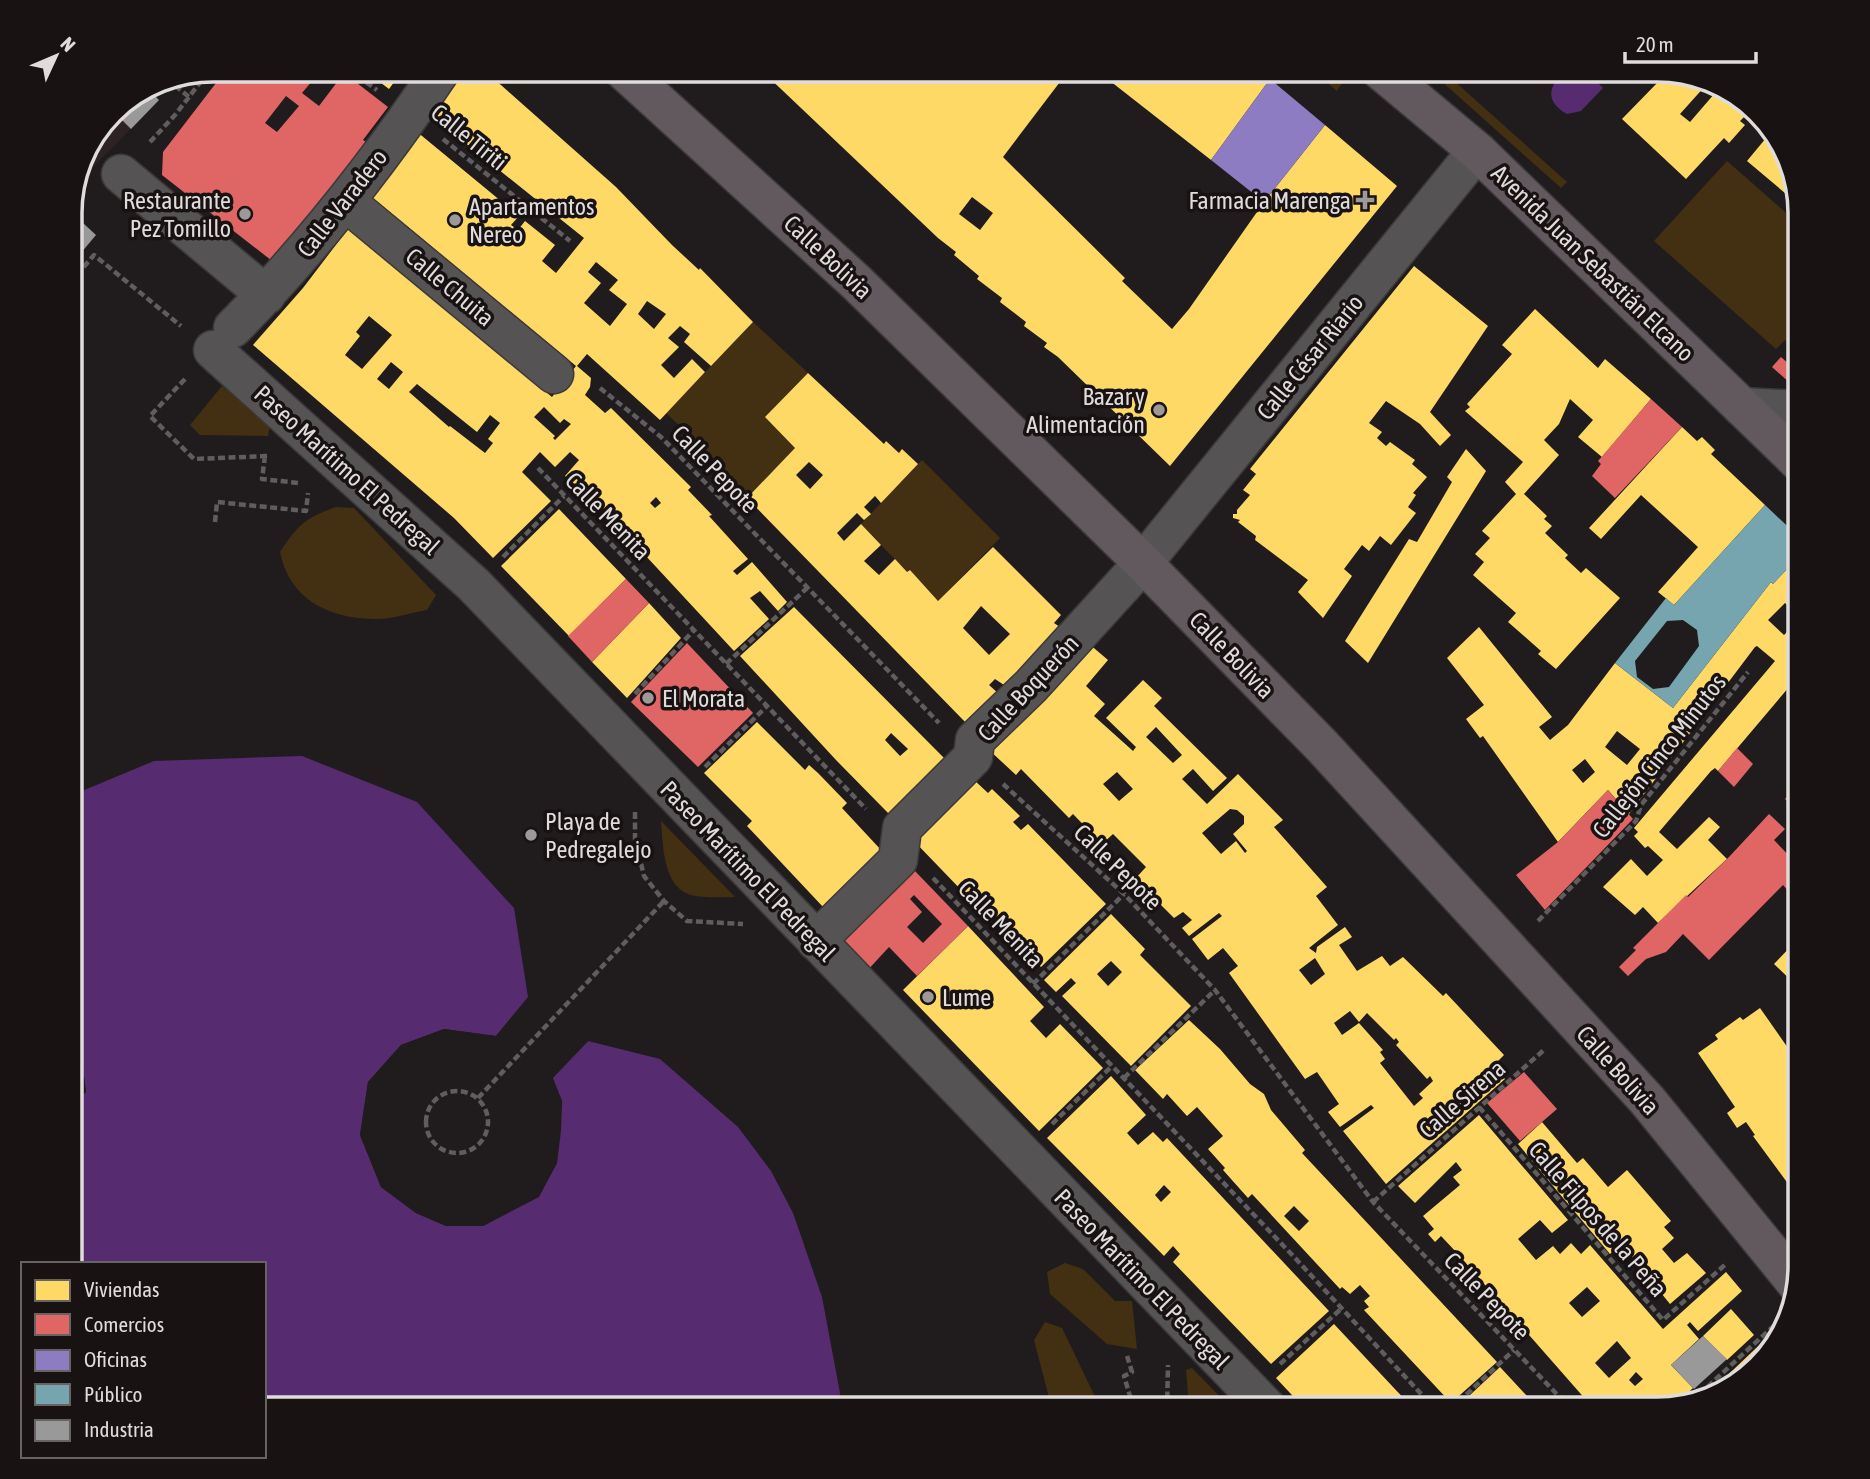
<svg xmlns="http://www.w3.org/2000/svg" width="1870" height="1479" viewBox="0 0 1870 1479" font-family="'Asap Condensed',sans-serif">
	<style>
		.built { fill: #2e2324 }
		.green { fill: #433012 }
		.water { fill: #572b70 }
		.pier { fill: #201c1d }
		.homes { fill: #ffd966; fill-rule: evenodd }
		.shops { fill: #e06666; fill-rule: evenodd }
		.offices { fill: #8e7cc3 }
		.public { fill: #76a5af; fill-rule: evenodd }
		.industry { fill: #999 }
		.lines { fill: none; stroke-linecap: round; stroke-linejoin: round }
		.minor-casing { stroke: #3c393a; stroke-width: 41 }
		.major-casing { stroke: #3c393a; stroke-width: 41 }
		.path { stroke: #605d5e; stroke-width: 4.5; stroke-dasharray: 7 3.5; stroke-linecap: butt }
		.minor { stroke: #565354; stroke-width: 38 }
		.major { stroke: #62595e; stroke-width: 38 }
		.poi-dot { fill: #9d9999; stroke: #181213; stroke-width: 2.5 }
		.labels { text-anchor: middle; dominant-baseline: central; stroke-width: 7; stroke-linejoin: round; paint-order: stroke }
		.street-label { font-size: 24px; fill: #e0dcdc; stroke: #181213 }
		.poi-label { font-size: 24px; fill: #e0dcdc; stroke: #181213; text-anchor: start }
		.rim { fill: none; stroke: #e0dcdc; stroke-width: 3.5 }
	</style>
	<rect width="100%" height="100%" fill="#201c1d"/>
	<path class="built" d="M147,88L159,100L89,171L87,169L77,179L85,150L119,106Z"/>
	<path class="green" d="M1312,70H1326L1342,83L1337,91Z
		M1429,70H1442L1567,182L1561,188Z
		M1727,161L1800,225V355L1785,340L1776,349L1654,241Z
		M753,322L808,373L765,417L795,448L747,498L716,468L720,464L666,413Z
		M222,386L270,426L268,436L200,435L190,425Z
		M922,460L1000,538L938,601L910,570L907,572L861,524Z
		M336,507L354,508L436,595L427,610C410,613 390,620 373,619C327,618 289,598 280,552C298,525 305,518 336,507Z
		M661,821L735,897C722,897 708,898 695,896C663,891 663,846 661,821Z
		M1065,1263L1083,1269L1115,1301H1132L1137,1349L1107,1344L1050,1294L1047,1272Z
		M1045,1322L1062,1328L1101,1409H1052L1034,1340Z
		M1192,1368L1232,1409H1192L1189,1406L1186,1370Z"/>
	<path class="water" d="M1564,70H1585L1603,88L1581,111L1567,114C1545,101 1548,88 1564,70Z
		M302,756L417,802L514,908L528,997L496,1036L444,1029L401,1045L368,1082L360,1135L381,1187L416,1213L446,1226H483L539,1196L557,1163L561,1131L562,1101L552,1078L588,1041L660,1059L738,1127L771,1171L793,1213L822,1297L840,1393L838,1409H264V1264H70V1105L86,1092L81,1053L70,1036V796L154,761Z"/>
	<path class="pier" d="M531,994V999L498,1039L445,1032L403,1048L372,1083L364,1134L384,1185L418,1210L447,1223L482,1222L536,1194L554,1162L557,1130L559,1102L549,1077L586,1038H591L553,1078L562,1101L557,1163L539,1197L483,1226H446L416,1213L381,1187L360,1135L368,1082L401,1045L444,1029L496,1036Z
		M70,1036L81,1053L86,1092L70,1105V1101L83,1091L77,1054L70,1042Z"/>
	<path class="homes" d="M364,70H403L389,89Z
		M459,70H484L616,187L672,245L699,270L700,268L753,322L711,366L684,342L690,334L680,326L668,338L679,347L661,365L674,378L692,359L705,372L660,420L587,354L577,366L591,378L590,387L585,395L605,413L611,408L691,487L688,490L712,515L709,516L748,559L733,571L737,575L752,562L787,602L778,611L760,591L750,598L769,619L734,651L594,500L565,476L579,460L570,452L555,467L540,452L522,472L551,501L493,558L454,518L253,345L303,288L348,229L552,397L576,366L369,195L416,131L519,216L511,225L518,230L525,221L555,245L542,261L556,273L584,238L428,113ZM596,262L618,280L609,290L627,304L610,326L584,303L601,283L588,272ZM647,301L666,314L654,329L638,314ZM369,316L392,335L362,369L345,355L360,336L356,332ZM391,362L403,372L389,389L377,379ZM417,384L477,432L490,415L500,423L488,439L493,443L485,453L450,426L449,427L409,392ZM544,407L560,423L564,419L571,424L555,440L553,438L555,436L534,417ZM656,497L661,503L655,508L650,503Z
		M761,70H1069L1003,157L1125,278L1122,281L1172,329L1189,309L1264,202L1325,125L1397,186L1170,466L1058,357L1044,347L1047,343L1024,326L1026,322L1000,302L1002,298L977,279L979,276L954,255L956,252L938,238ZM972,197L993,213L980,230L959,214Z
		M1096,70H1259L1270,79L1211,160Z
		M1659,71L1711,81L1753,108L1740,121L1745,125L1729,143L1724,138L1686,179L1622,119L1660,80L1655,75ZM1706,85L1715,93L1690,122L1680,114Z
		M1771,132L1785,151L1798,204L1747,161Z
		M1414,266L1488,326L1430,412L1451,435L1440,446L1420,424L1386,401L1369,423L1382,432L1377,438L1386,446L1390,442L1415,460L1412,464L1427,477L1413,493L1416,495L1408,507L1416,513L1391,545L1380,536L1369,551L1362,545L1344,569L1352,576L1323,618L1298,592L1308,580L1255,540L1256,536L1238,522L1240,520L1233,518V514H1237V510L1250,495L1243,490L1256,474L1250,469Z
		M1535,309L1598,368L1605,359L1651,399L1602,457L1578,437L1593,420L1570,399L1559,424L1544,440L1559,455L1524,494L1547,516L1544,519L1552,526L1545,533L1568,555L1565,558L1581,573L1586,568L1620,598L1556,669L1538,654L1541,651L1508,622L1516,613L1473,575L1484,562L1475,554L1490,538L1482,531L1516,494L1505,482L1523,462L1465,411L1470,407L1467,404L1512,354L1502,345Z
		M808,373L884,444L886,441L899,453L902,449L918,464L881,503L875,496L864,507L871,514L864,520L857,513L837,533L844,541L861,524L881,545L864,561L879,575L895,559L907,572L910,570L938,601L993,547L1061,615L1054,623L1060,627L1007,687L995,679L989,685L999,694L968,725L747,498L795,448L765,417ZM809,462L823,475L810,489L796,475ZM981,606L1010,634L989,655L963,628Z
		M1682,427L1697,441L1702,437L1715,450L1711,454L1765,505L1674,605L1658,592L1698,547L1641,495L1601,539L1589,528Z
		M1466,449L1486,471L1368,663L1345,641L1409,539L1417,542L1452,482L1447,477Z
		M559,509L626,579L569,636L501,566Z
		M1800,555V617L1785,603L1768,620L1784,635L1800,619V674L1718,771L1715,768L1711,771L1659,832L1677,849L1709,817L1720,827L1708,840L1727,859L1658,923L1643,907L1635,915L1603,887L1631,859L1647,876L1663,860L1648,846L1645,848L1634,836L1638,832L1634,828L1775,661L1757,646L1755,647L1629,814L1608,790L1558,842L1483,736L1480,738L1466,719L1484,705L1447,658L1479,627L1552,717L1539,727L1550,740L1568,725L1615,663L1673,708L1771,582L1773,584ZM1617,731L1640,749L1627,765L1605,747ZM1585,759L1595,772L1583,783L1572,770Z
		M649,603L681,638L627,698L592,662Z
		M794,607L946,760L891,816L836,760L740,656ZM891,733L908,749L900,756L885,740Z
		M1088,643L1108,660L1086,686L1105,704L1094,716L1133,751L1136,747L1106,718L1143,680L1162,698L1154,706L1227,778L1213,791L1193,769L1182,779L1207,804L1238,774L1283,820L1274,827L1327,887L1316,896L1338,925L1309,948L1316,953L1317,947L1345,927L1352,937L1339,945L1357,971L1382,956L1390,966L1403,957L1443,996L1446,993L1504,1055L1493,1066L1505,1079L1386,1184L1343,1131L1374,1108L1371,1105L1340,1127L1328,1112L1339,1104L1317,1072L1305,1079L1229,973L1238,966L1223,948L1208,960L1192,939L1222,916L1219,913L1189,936L1182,928L1192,920L1183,912L1174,918L1135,879L1146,867L1113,834L1102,844L1073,814L1069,818L1021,769L1016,775L988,749ZM1156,727L1182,755L1173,763L1146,737ZM1117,772L1133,789L1119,801L1103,784ZM1230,809L1237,810L1244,816V824L1233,834L1247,851L1245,853L1236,841L1221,854L1202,833ZM1315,958L1325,974L1311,985L1299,970ZM1350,1011L1359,1022L1367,1013L1394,1040L1396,1038L1399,1042L1396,1045L1427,1079L1430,1076L1433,1081L1419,1094L1423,1098L1414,1106L1380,1063L1385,1059L1380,1052L1383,1050L1359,1023L1342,1035L1334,1023Z
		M757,722L805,770L809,765L818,773L847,803L842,808L882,851L824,908L747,826L752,821L704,773Z
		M973,779L988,793L992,789L1020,816L1013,822L1021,830L1028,824L1106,904L1041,967L995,920L993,923L913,840Z
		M1111,914L1145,949L1140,955L1191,1006L1131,1066L1062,996L1076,983L1071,978L1056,992L1044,980ZM1111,961L1122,972L1108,986L1097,974Z
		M968,926L1044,1007L1030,1021L1046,1038L1060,1024L1103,1068L1039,1131L903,990Z
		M1800,937V989L1774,964Z
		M1760,1008L1800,1065V1200L1753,1136L1755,1135L1746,1122L1737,1128L1727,1113L1735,1107L1698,1053L1718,1039L1715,1035L1740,1017L1743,1020Z
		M1189,1020L1220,1049L1250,1084L1264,1094L1271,1110L1305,1150L1302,1153L1497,1362L1451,1403L1364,1310L1369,1307L1364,1301L1370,1296L1360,1285L1350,1294L1342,1287L1340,1289L1252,1194L1248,1198L1223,1170L1225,1168L1208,1149L1223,1136L1197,1107L1187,1116L1167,1094L1163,1099L1135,1070ZM1294,1206L1309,1221L1299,1231L1284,1216Z
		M1111,1076L1146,1115L1127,1133L1138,1145L1153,1132L1163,1142L1167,1138L1329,1311L1271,1364L1173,1262L1180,1254L1173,1246L1164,1256L1047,1138ZM1164,1185L1171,1192L1161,1202L1155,1195Z
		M1479,1115L1568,1220L1552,1233L1540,1220L1518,1239L1536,1260L1553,1246L1560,1254L1571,1243L1581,1254L1590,1245L1663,1329L1726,1272L1742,1291L1698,1331L1690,1322L1687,1325L1699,1339L1671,1365L1693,1388L1675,1405L1656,1409H1594L1457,1253L1441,1236L1435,1242L1428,1234L1434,1229L1423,1216L1460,1185L1453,1177L1462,1170L1456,1162L1415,1203L1398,1186ZM1587,1287L1600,1301L1582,1317L1569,1303ZM1617,1341L1631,1358L1609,1378L1595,1363ZM1636,1372L1643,1379L1635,1386L1629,1380Z
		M1542,1122L1577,1163L1583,1158L1608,1187L1627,1170L1671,1221L1664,1227L1674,1238L1662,1249L1674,1263L1687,1253L1706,1273L1670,1304L1631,1256L1628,1260L1617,1247L1610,1254L1518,1144Z
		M1731,1309L1754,1335L1727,1360L1703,1336Z
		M1334,1324L1393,1387L1414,1409H1305L1276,1378Z
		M1773,1332L1778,1338L1765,1360L1717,1395L1712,1390Z
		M1500,1367L1539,1409H1455Z"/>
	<path class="shops" d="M226,70H313L318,74L302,93L319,106L344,73L388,107L363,140L369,144L276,264L162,175L163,152ZM286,96L299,106L277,132L265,123Z
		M1781,357L1800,374L1791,384L1772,367Z
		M1651,399L1682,427L1615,498L1592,476L1601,464L1598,461Z
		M626,579L649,603L592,662L568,636Z
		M687,643L753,713L698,767L631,702Z
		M1800,674V699L1788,688Z
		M1737,748L1753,764L1734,787L1718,771Z
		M1800,782V813L1785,799Z
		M1608,790L1633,819L1545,910L1516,875L1558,842Z
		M1769,814L1785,829L1774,840L1800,867V884L1791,894L1783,885L1709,960L1683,934L1666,952L1646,959L1628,976L1619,967L1636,950L1633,948L1686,895L1688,897L1729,857Z
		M914,870L968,926L917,976L889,947L865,973L837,942ZM914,895L942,924L923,943L907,927L922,912L910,899Z
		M1524,1072L1557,1109L1520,1141L1487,1103Z"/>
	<path class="offices" d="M1270,79L1325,125L1264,202L1211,160Z"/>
	<path class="public" d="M1765,505L1800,538V555L1773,584L1771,582L1673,708L1615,663L1666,598L1674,605ZM1683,620L1697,630L1699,646L1669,687L1653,689L1637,677L1635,661L1667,621Z"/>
	<path class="industry" d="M147,88L159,100L131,129L114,112L119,106Z
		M70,211L96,235L70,266Z
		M1703,1336L1727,1359L1694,1389L1671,1365Z"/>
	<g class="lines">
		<g class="minor-casing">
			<path id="minor" d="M121,174L266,295
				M345,201L554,374
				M233,328C311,249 379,162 441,70
				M213,350L474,585L1268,1409
				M1742,407L1800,410
				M816,941L898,860L902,828L973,757L975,740L1031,686L1143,563L1477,151"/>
		</g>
		<g class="major-casing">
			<path id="major" d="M623,70L856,282L1143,563L1323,747L1647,1100L1796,1283
				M1380,70L1477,151L1800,463"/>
		</g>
		<path class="path" d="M323,70L333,78L341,70
			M349,70L377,90
			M167,79L189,97
			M443,139L570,241
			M150,142L175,115L209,71
			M70,283L94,255L181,326
			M185,379L150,416L194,459L268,456
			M600,388L661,437L939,723
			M265,456L262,479L298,483
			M538,468L866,809
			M215,522L217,502L306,511L308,493
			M503,557L564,496
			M726,664L806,589
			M635,694L694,630
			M705,767L767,706
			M1003,784L1124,894L1215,990L1373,1202L1571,1409
			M635,812V839L644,876L664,901L687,921L743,924
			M933,878L1296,1259L1435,1409
			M1538,921L1636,821L1641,805L1748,672
			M1033,984L1124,894
			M1124,1078L1215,990
			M426 1122a31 31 0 1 1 62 0a31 31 0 1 1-62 0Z
			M478,1098L664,901
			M1479,1107L1663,1320L1727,1263
			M1052,1124L1112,1066
			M1373,1202L1545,1049
			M1127,1356L1132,1372L1124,1376L1134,1409
			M1280,1364L1342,1308
			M1692,1401L1779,1321
			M1167,1409L1168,1365
			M1451,1409L1514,1350"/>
		<use href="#minor" class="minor"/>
		<use href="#major" class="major"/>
	</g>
	<g class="poi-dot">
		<path d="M1361.5 189.5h7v7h7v7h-7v7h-7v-7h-7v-7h7z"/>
		<circle cx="245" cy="214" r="7"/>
		<circle cx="455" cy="220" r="7"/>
		<circle cx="1159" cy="410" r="7"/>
		<circle cx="648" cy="698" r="7"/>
		<circle cx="531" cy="835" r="7"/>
		<circle cx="928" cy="997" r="7"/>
	</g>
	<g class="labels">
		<g class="street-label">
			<text transform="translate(469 137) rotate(39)">Calle Tiriti</text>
			<text transform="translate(342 203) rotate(-52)">Calle Varadero</text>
			<text transform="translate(828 257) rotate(43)">Calle Bolivia</text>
			<text transform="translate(1593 263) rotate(44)">Avenida Juan Sebastián Elcano</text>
			<text transform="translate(450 287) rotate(40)">Calle Chuita</text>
			<text transform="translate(1310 357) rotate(-51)">Calle César Riario</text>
			<text transform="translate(715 469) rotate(46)">Calle Pepote</text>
			<text transform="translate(347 470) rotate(42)">Paseo Marítimo El Pedregal</text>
			<text transform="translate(608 516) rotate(46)">Calle Menita</text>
			<text transform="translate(1232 655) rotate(46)">Calle Bolivia</text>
			<text transform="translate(1028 688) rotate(-47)">Calle Boquerón</text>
			<text transform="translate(1659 756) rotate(-52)">Callejón Cinco Minutos</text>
			<text transform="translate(1118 867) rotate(44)">Calle Pepote</text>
			<text transform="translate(748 871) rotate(46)">Paseo Marítimo El Pedregal</text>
			<text transform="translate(1001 924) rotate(46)">Calle Menita</text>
			<text transform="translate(1618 1070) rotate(48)">Calle Bolivia</text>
			<text transform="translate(1462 1099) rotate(-41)">Calle Sirena</text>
			<text transform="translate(1598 1219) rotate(49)">Calle Filpos de la Peña</text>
			<text transform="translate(1142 1279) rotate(46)">Paseo Marítimo El Pedregal</text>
			<text transform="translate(1487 1296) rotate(46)">Calle Pepote</text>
		</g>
		<g class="poi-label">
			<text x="231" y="200" text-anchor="end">Restaurante<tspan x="231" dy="28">Pez Tomillo</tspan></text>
			<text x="1351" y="200" text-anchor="end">Farmacia Marenga</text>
			<text x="469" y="206">Apartamentos<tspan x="469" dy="28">Nereo</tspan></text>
			<text x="1145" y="396" text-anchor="end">Bazar y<tspan x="1145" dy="28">Alimentación</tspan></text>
			<text x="662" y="698">El Morata</text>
			<text x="545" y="821">Playa de<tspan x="545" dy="28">Pedregalejo</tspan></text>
			<text x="942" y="997">Lume</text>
		</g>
	</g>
	<path d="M0 0H1870V1479H0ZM213 82H1657A131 131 0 0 1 1788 213V1266A131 131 0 0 1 1657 1397H213A131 131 0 0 1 82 1266V213A131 131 0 0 1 213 82Z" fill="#181213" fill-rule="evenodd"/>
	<path class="rim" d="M213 82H1657A131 131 0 0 1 1788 213V1266A131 131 0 0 1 1657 1397H213A131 131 0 0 1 82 1266V213A131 131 0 0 1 213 82Z"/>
	<rect x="21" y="1262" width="245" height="196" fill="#181213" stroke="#686363" stroke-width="2"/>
	<rect x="35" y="1280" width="35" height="21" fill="#ffd966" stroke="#686363" stroke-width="2"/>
	<text x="84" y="1297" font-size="21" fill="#e0dcdc">Viviendas</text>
	<rect x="35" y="1314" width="35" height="21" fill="#e06666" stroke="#686363" stroke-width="2"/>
	<text x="84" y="1332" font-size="21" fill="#e0dcdc">Comercios</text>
	<rect x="35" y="1350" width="35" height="21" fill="#8e7cc3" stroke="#686363" stroke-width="2"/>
	<text x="84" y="1367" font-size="21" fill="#e0dcdc">Oficinas</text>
	<rect x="35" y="1384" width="35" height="21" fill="#76a5af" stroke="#686363" stroke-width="2"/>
	<text x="84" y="1402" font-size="21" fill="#e0dcdc">Público</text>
	<rect x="35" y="1420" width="35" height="21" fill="#999999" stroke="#686363" stroke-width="2"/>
	<text x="84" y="1437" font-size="21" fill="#e0dcdc">Industria</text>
	<g transform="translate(56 56) rotate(46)" stroke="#181213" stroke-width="5" paint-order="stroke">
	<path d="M0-5L12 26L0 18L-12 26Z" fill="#e0dcdc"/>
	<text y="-10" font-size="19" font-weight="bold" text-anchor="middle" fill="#e0dcdc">N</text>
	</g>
	<path d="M1625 52v10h131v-10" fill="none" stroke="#e0dcdc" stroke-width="3.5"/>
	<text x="1636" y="52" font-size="21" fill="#e0dcdc" stroke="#181213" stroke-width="5" paint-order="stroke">20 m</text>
</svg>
